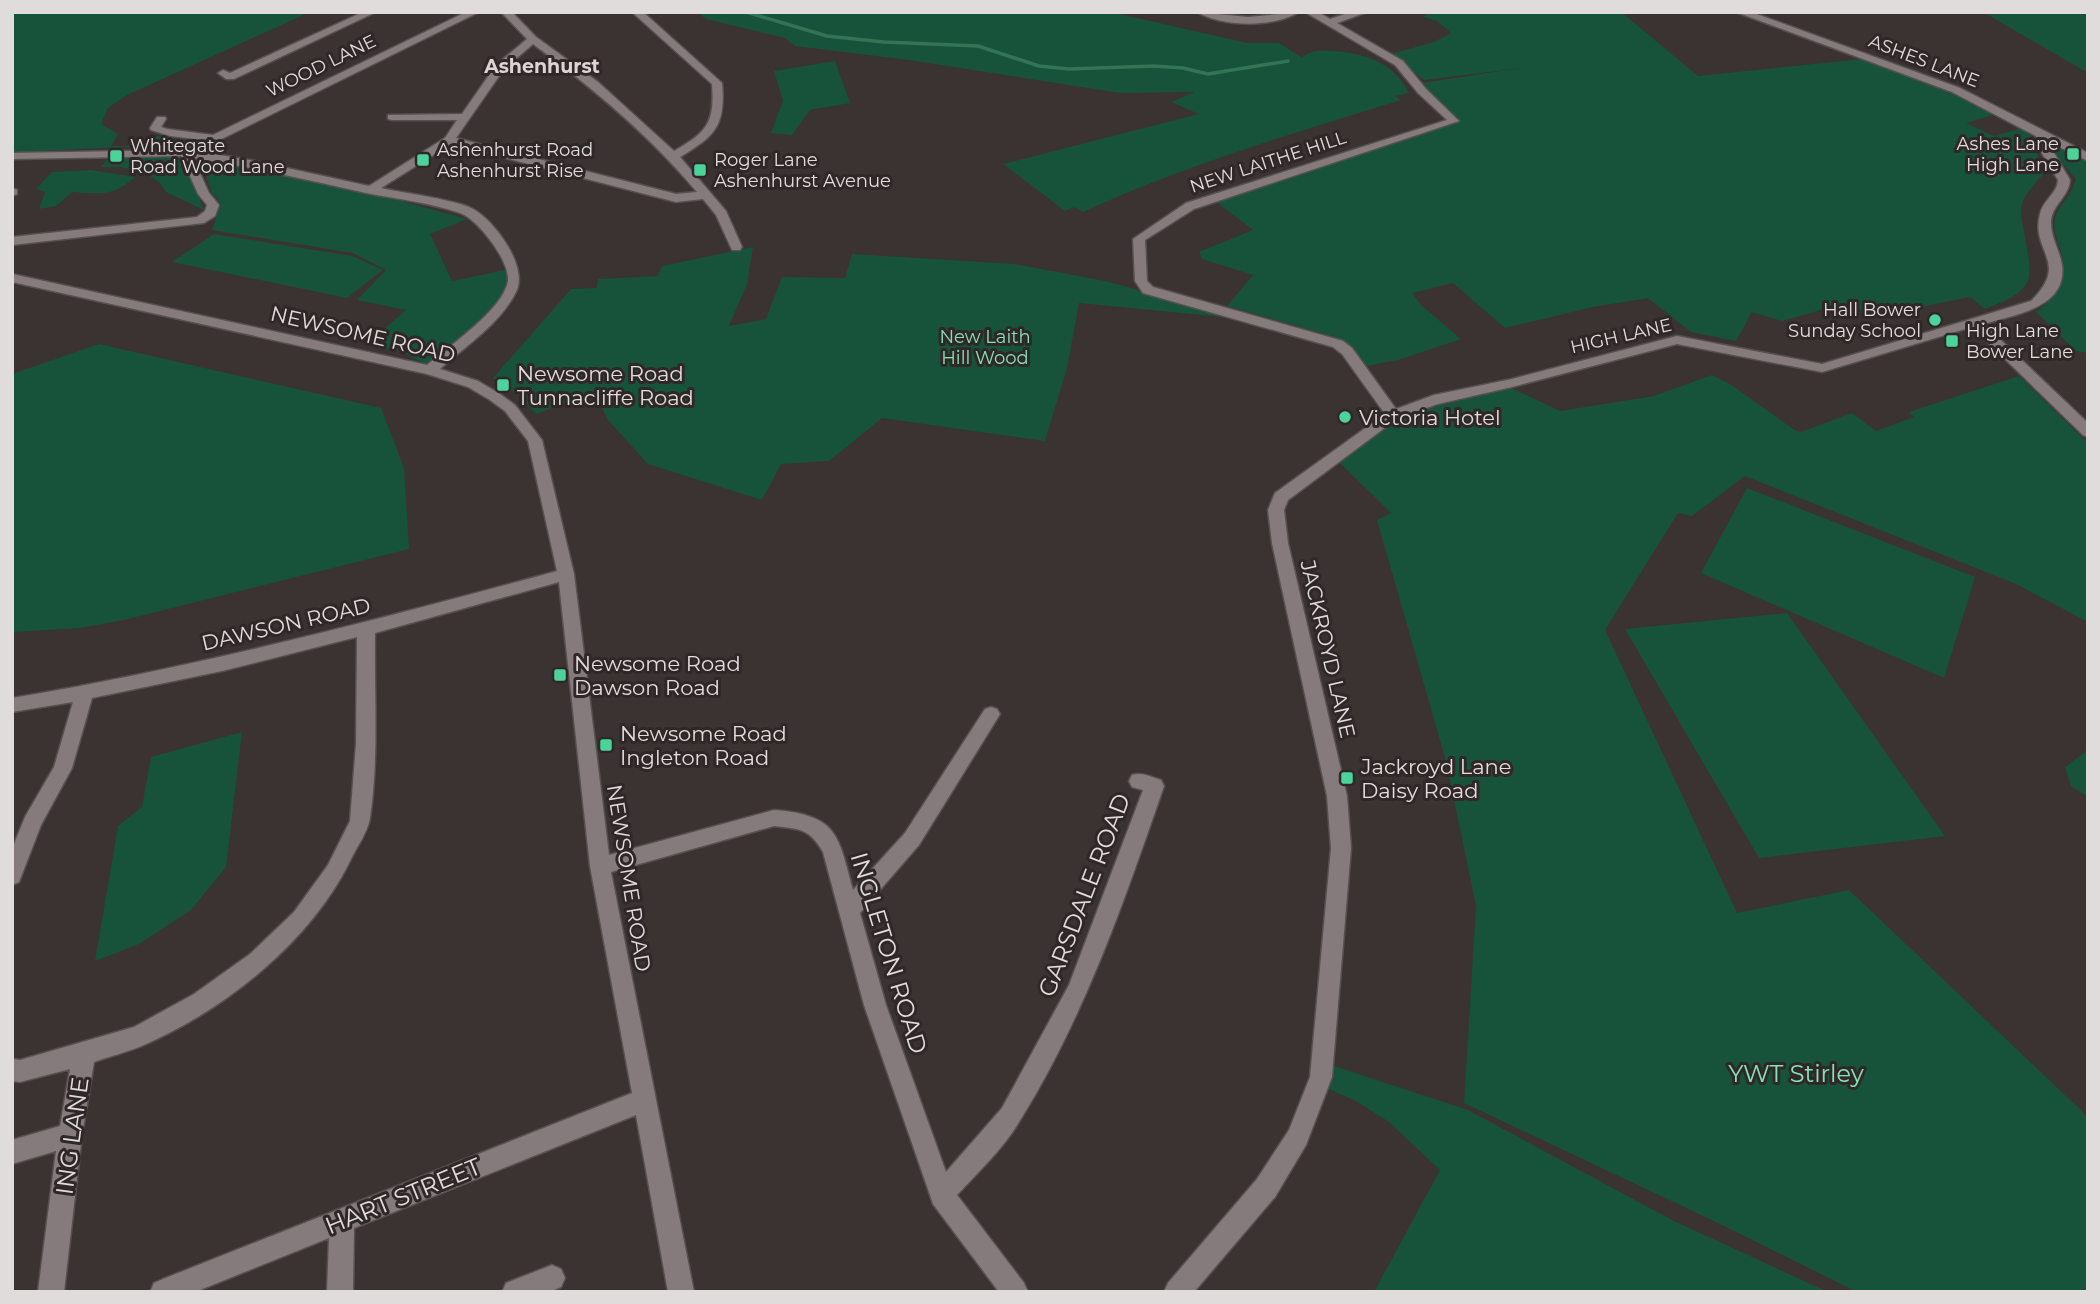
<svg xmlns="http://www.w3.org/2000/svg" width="2100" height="1304" viewBox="0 0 2100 1304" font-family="Montserrat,sans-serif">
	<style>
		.green { fill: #17533a }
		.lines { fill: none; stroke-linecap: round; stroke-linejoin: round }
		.stream { stroke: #337356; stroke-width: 3.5 }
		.street-casing { stroke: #575050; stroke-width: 3 }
		.street { fill: #867b7c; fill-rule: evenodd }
		.poi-dot { fill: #4cd39a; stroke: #302828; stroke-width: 2.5 }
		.labels { text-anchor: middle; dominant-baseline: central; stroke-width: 6; stroke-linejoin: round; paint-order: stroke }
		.far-street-label { font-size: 18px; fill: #e1dcdc; stroke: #302828 }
		.far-poi-label { font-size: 18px; fill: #e1dcdc; stroke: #302828; text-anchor: start }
		.far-park-label { font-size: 18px; fill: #83e1b4; stroke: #302828 }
		.far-neighbourhood-label { font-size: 19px; font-weight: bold; fill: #ded3d3; stroke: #302828 }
		.street-label { font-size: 21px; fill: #e1dcdc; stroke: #302828 }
		.poi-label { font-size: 21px; fill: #e1dcdc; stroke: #302828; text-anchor: start }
		.near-street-label { font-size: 24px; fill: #e1dcdc; stroke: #302828 }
		.near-park-label { font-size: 24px; fill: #83e1b4; stroke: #302828 }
	</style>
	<rect width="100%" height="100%" fill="#3b3232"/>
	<path class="green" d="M12,12H310L127,95L108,108L101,124L118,134L111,146H144L157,136L201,143L191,148L119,147L22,152L12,151Z
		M697,12H1111L1247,43H1279L1302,58C1311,49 1321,51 1334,51C1364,53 1395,63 1409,93L1395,96L1401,100C1294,133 1185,165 1083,212L1074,207L1065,211L1003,164L1199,114L1171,102L1195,92L1120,93L909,60L795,46L785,38L706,19Z
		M1429,12H1621L1698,76L1862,59L1951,91L1996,114L1966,123L1994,136L2023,128L2030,135L2044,173C2038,181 2025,193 2022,204C2020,212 2022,223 2024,231C2033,282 2037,289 1985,309L1970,297L1870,317L1849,302L1782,321L1752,312L1736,341L1691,332L1648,298L1593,307L1505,328L1453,283L1412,293L1421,305L1461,339L1398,360L1361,367L1344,342L1332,336L1227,306L1253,275L1202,259L1199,252L1253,230L1214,200L1457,121L1426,92L1421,83L1521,68L1424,80L1391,54L1434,42L1451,33L1437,21L1423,17Z
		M1983,12H2088V73Z
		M835,61L850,103L810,110L792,135L771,133L783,101L774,71Z
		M2054,145L2088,161V353L2076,351L2036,312C2060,293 2069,276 2059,245C2056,237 2053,227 2055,218C2060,203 2072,195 2076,179L2050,149V146Z
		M162,156L183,158L204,210L166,192L160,183L144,172L121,167H101L110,157Z
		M210,160L372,193L467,219L430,234L452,281L510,269C516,302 453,346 430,366L399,351L367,344L406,310L357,300L386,270L353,253L212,230L221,204L211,191L202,163Z
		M91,170L135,177C112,197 101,194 72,192L56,206L39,209L45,192L36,189L52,172Z
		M214,234L352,256L383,270L347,298L172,262Z
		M753,247L747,284L729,326L766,319L782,277L845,278L852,254L1014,264L1105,281L1245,319L1079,303L1067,368L1045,441L882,418L829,461L781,464L762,500L648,464L608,420L594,392L536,414L517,394L493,378L571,289L597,288L598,279L658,276L662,266Z
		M99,344L381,408L404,468L409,549L124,620L80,628L12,632V374Z
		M1712,375L1730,384L1796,431L1801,432L1852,413L1876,431L1914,417L1909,412L2019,376L2088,443V622L2016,584L1745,476L1692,516L1678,513L1605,630L1737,913L1849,890L2088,1117V1292H1857L1718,1223L1464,1103L1476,906L1446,761L1377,520L1391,513L1340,463L1402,415L1431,404L1509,387L1560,411L1654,396Z
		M1747,488L1975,577L1944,678L1701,573Z
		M1787,613L1945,836L1759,858L1625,629Z
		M242,732L226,867L191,910L139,944L95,961L118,826L142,807L151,757Z
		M2088,750V797L2071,786L2065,767Z
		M1328,1064L1468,1110L1674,1221L1828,1292H1374L1440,1170L1389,1122L1356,1101L1322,1086Z"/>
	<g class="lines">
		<path class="stream" d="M746,12L827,36L884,42L978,46L1039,66L1069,69L1154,66L1183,68L1208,74L1288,61"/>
		<g class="street-casing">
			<path id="street" d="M363,12H376L234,79H226L218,73L223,70L230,73Z
				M466,12H479L197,151L255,161L369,186L445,138L457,120H392L388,119V115L462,114L496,65L527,39L501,12H512L536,37L598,82L674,151C707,132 715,123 712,84L632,12H643L722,83C726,126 715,136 680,157L726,211L742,247L740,250H732L716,215L703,199L676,202L451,144L381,188C403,193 452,199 471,208C494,219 529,267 516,292C500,324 466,346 440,369L478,381L500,394L515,405L542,440L574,574L609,855L774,810C838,815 838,835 853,890L905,833L985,709L991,707L997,709L1000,714L997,719L919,845L860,913L886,1005L946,1172L1002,1108L1069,985L1143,790L1132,787L1129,781L1132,775C1142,772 1151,777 1161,780L1164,786C1124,902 1084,1018 1019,1122C1003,1149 978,1172 957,1195L1024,1283L1028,1292H999L933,1204L930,1195L864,1005L823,852C809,828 800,829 774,826L611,872L694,1292H668L636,1115L354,1228L353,1292H327L329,1238L195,1292H150L154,1283L163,1279L632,1093L590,866L559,582L375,633C374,694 379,758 370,818C368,832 356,848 350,861C310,942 226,1009 144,1045C128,1052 111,1056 94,1062L82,1135L64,1292H38L56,1151L12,1164V1140L60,1126L70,1069L20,1082L12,1081V1059L20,1060L134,1027L194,994L250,954L294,912L328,865L350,821L356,744L357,637L222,671L92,698L72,768L41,825L19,882L12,885V849L25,817L54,767L73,702L12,712V698C197,667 377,620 557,571L528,441L505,411L490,400L468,387L427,374L12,282V274L427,365C449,346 503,310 508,281C510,261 478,219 460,213C431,203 397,199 366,193C309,180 251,167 193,158L209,193L219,205L215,216L204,223L12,245V237L197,217L205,211L207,205L198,194L181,156L12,159V153L183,150L204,140L170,136L151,130L150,128L157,117H165L166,119L161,127L167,129L213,135ZM533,44C593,88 649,135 697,192L676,194L456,138L504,69Z
				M1197,12L1248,17L1299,12C1273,28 1223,27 1197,12Z
				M1305,12H1318L1330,19L1351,12H1367L1337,23L1403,61L1426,89L1459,121L1194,209L1145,240L1147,281L1153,287L1343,341L1352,348L1396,409L1434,395L1512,379L1677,336L1822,364L2031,301C2071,262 2030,252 2040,214C2043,200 2057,194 2058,180L2037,145L2036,136L1952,92L1736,12H1751L1960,88L2088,153V161L2047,141L2070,180C2069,197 2051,205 2051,223C2051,238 2060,251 2062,265C2068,308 2013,315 1984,324L2088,423V437L2083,435L1972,327L1822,372L1677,344L1512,387L1438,404L1398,418L1288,500L1284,510L1288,543L1347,796L1351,848L1332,1077L1306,1145L1275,1197L1194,1292H1164L1168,1283L1257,1179L1289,1130L1310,1077L1331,848L1327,796L1272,543L1268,510L1275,493L1385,414L1342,354L1333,347L1143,293L1135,281L1133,239L1186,203L1447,120L1418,93L1395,65Z
				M12,188L17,190V194L12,196Z
				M552,1265L561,1269L565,1278L561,1287L549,1292H502L506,1283Z"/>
		</g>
		<use href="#street" class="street"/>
	</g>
	<g class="poi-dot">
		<rect x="2066" y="147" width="14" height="14" rx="3.5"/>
		<rect x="109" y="149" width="14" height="14" rx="3.5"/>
		<rect x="416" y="153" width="14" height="14" rx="3.5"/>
		<rect x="693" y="163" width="14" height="14" rx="3.5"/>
		<circle cx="1935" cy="320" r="7"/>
		<rect x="1945" y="334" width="14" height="14" rx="3.5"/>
		<rect x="496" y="378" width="14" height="14" rx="3.5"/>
		<circle cx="1345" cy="417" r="7"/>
		<rect x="553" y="668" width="14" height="14" rx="3.5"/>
		<rect x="599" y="738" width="14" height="14" rx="3.5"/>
		<rect x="1340" y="771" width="14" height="14" rx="3.5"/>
	</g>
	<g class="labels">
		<g class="far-street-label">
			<text transform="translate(1924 61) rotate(21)">ASHES LANE</text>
			<text transform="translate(321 66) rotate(-26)">WOOD LANE</text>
			<text transform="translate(1268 162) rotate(-18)">NEW LAITHE HILL</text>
			<text transform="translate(1621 336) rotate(-13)">HIGH LANE</text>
		</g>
		<g class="far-poi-label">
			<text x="2059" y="144" text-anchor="end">Ashes Lane<tspan x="2059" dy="21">High Lane</tspan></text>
			<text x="130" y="146">Whitegate<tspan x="130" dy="21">Road Wood Lane</tspan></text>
			<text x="437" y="150">Ashenhurst Road<tspan x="437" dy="21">Ashenhurst Rise</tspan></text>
			<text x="714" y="160">Roger Lane<tspan x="714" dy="21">Ashenhurst Avenue</tspan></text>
			<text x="1921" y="310" text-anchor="end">Hall Bower<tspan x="1921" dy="21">Sunday School</tspan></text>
			<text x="1966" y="331">High Lane<tspan x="1966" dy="21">Bower Lane</tspan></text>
		</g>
		<g class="far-park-label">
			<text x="985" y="337">New Laith<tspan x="985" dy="21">Hill Wood</tspan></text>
		</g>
		<g class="far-neighbourhood-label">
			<text x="542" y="66">Ashenhurst</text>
		</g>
		<g class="street-label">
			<text transform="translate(363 334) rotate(13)">NEWSOME ROAD</text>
			<text transform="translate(286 624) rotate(-13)">DAWSON ROAD</text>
			<text transform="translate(1328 649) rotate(77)">JACKROYD LANE</text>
			<text transform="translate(629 878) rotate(81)">NEWSOME ROAD</text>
		</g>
		<g class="poi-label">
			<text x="517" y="373">Newsome Road<tspan x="517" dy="24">Tunnacliffe Road</tspan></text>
			<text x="1359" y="417">Victoria Hotel</text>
			<text x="574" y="663">Newsome Road<tspan x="574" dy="24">Dawson Road</tspan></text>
			<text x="620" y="733">Newsome Road<tspan x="620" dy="24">Ingleton Road</tspan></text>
			<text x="1361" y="766">Jackroyd Lane<tspan x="1361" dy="24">Daisy Road</tspan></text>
		</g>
		<g class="near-street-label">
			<text transform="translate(1084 895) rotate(-69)">GARSDALE ROAD</text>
			<text transform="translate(889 953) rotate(73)">INGLETON ROAD</text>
			<text transform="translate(72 1136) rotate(-82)">ING LANE</text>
			<text transform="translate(403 1196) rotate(-22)">HART STREET</text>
		</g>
		<g class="near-park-label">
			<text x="1796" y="1073">YWT Stirley</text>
		</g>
	</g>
	<rect width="2100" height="1304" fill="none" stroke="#e1dcdc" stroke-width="28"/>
</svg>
